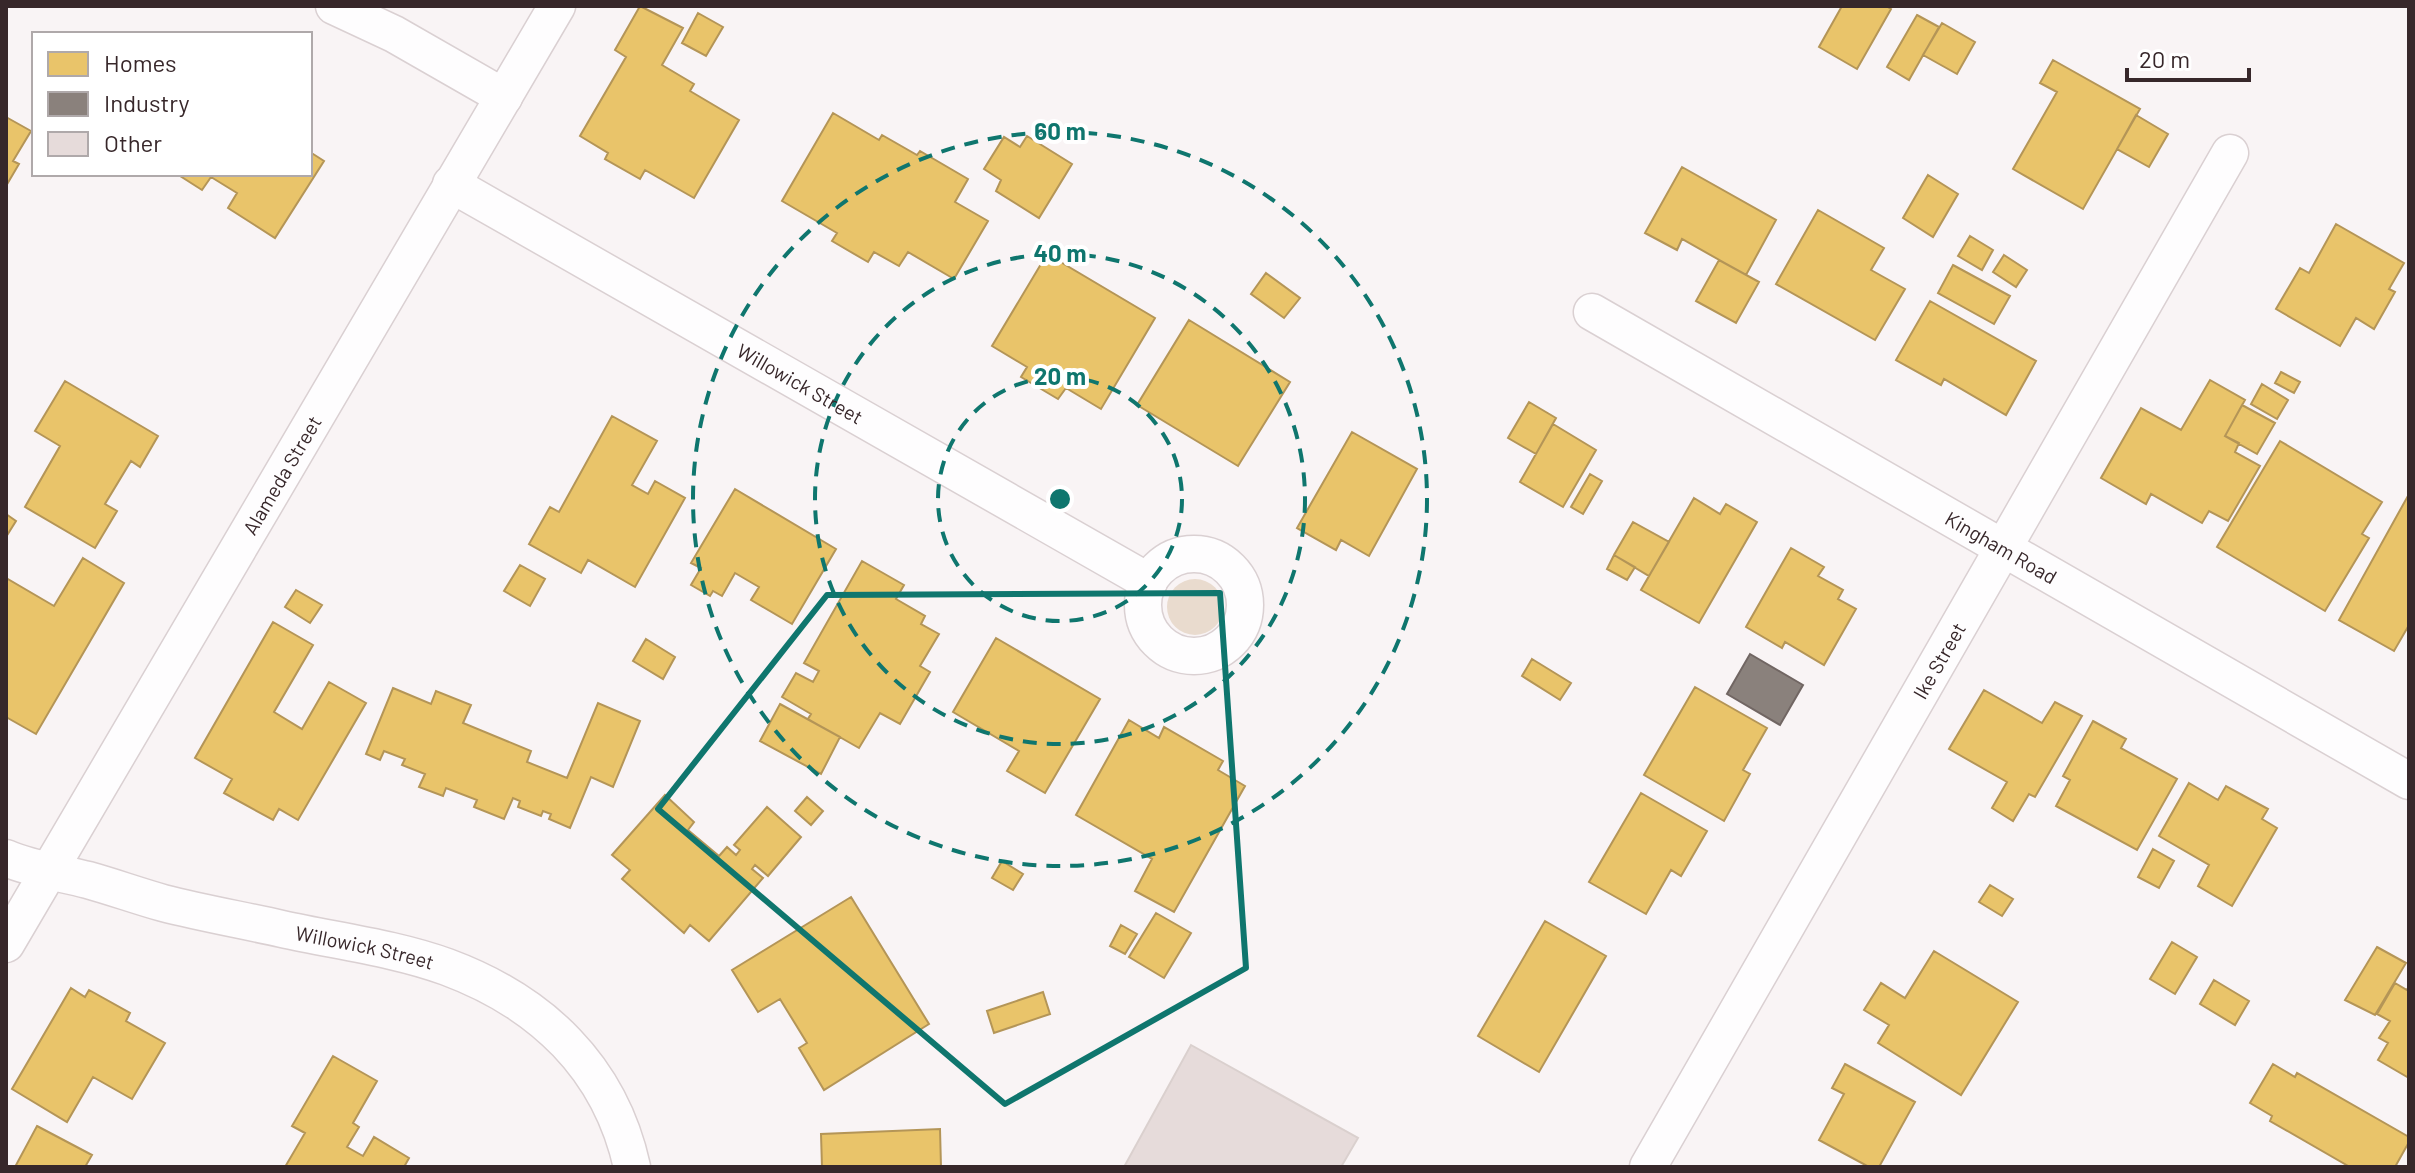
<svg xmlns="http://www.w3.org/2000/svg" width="2415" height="1173" viewBox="0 0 2415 1173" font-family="Barlow,sans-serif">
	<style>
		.green { fill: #e9dbce }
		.homes { fill: #e9c46a; stroke: #b49557; stroke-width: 2 }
		.industry { fill: #8a817c; stroke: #716663; stroke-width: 2 }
		.building { fill: #e6dbda; stroke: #dad0ce; stroke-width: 2 }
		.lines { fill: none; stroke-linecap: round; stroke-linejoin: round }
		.minor-casing { stroke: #dad0d2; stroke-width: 39 }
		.minor { stroke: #fefdfe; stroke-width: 36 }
		.marked { fill: none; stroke: #0f766e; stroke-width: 6; stroke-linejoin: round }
		.ring { fill: none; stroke: #0f766e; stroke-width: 4; stroke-dasharray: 14 10 }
		.labels { text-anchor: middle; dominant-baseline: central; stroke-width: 8; stroke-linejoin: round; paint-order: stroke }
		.street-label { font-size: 20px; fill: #37272a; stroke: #fff }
		.centre { fill: #0f766e; stroke: #fff; stroke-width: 4 }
		.ring-label { font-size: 24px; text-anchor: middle; font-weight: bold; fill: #0f766e; stroke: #fff; stroke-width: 8; stroke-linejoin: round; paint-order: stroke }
	</style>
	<rect width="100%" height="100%" fill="#f9f4f5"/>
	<path class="green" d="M1167 607a28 28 0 1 1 56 0a28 28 0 1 1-56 0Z"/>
	<path class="homes" d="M640,6L683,28L662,65L694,84L690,91L739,120L694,198L645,170L640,179L605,159L608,153L580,136L626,57L615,50Z
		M1842,6H1886L1891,9L1857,69L1819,47Z
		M698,13L723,27L706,56L682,43Z
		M1917,15L1939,27L1909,80L1887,67Z
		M1942,23L1975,42L1957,74L1923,55Z
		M2053,60L2140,109L2083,209L2013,169L2057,92L2040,83Z
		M833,113L879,140L882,135L917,155L920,151L968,179L955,202L988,221L954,279L908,252L899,266L874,252L868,262L832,241L837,233L782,201Z
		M2136,115L2168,134L2149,167L2117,149Z
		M6,117L31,131L13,161L19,164L6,186Z
		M1027,136L1072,164L1039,218L996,191L1001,180L984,169L1004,137L1020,147Z
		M310,152L324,161L275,238L228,208L237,193L211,177L202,190L177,174H310Z
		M1682,167L1776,220L1746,275L1682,239L1677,250L1645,233Z
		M1928,175L1958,194L1933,237L1903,218Z
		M1818,210L1884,248L1871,270L1905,289L1875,340L1776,284Z
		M2336,224L2404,263L2389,289L2395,292L2374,329L2356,318L2340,346L2276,309L2300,268L2309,273Z
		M1970,236L1993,250L1982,270L1958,256Z
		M1047,254L1155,318L1101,409L1066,388L1058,399L1021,377L1027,367L992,346Z
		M2004,255L2027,270L2016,287L1993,272Z
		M1719,260L1759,282L1736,323L1696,301Z
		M1953,265L2010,296L1994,324L1938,293Z
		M1266,273L1300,298L1284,318L1251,294Z
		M1930,301L2036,361L2006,415L1944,379L1941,385L1896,360Z
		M1189,320L1290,382L1238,466L1137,405Z
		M2281,372L2300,382L2294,393L2275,383Z
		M2210,380L2245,400L2225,436L2239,443L2235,452L2260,466L2228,521L2209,511L2202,523L2151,494L2146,504L2101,478L2141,408L2181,430Z
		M65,381L158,436L140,467L131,461L105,504L117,511L95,548L25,507L60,446L35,431Z
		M2262,384L2288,400L2277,419L2251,404Z
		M1529,402L1556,418L1536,454L1508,438Z
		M2242,405L2275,423L2257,454L2225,436Z
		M612,416L657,441L632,485L648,494L655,481L685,498L635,587L588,560L581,573L529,544L550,507L559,512Z
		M1553,424L1596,450L1563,507L1520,482Z
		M1352,432L1417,469L1369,556L1341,540L1336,550L1297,528Z
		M2280,441L2382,502L2362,534L2369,538L2325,611L2217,547Z
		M1590,474L1602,481L1583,514L1571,507Z
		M735,489L836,549L792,624L751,600L759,587L735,573L722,596L713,591L710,596L691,585L701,568L691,563Z
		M2409,494V625L2394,651L2339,620Z
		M1694,498L1720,514L1726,504L1757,522L1699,623L1641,590Z
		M6,514L16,521L6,537Z
		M1633,522L1669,542L1649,576L1614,555Z
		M1791,548L1824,567L1818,576L1843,590L1838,599L1856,609L1824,665L1785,642L1782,648L1746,627Z
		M1614,555L1635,567L1627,580L1607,569Z
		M83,558L124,583L36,734L6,717V578L54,606Z
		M862,561L904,585L896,599L925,616L921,624L939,634L920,666L930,672L900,724L880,713L859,748L808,719L811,714L782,697L796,673L813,682L819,671L804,663Z
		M520,565L545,579L530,606L504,591Z
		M296,590L322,605L310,623L285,607Z
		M273,622L313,645L274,712L302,729L329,682L366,703L298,820L279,809L273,820L224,793L232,779L195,758Z
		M996,638L1100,699L1045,793L1007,771L1019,751L953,712Z
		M646,639L675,657L663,679L633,661Z
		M1532,659L1571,683L1560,700L1522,676Z
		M1695,687L1767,728L1743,770L1750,774L1724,821L1644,775Z
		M393,688L431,704L436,691L471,705L463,723L531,751L527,762L567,778L598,703L640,721L613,787L591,777L570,828L549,819L551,814L543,811L541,816L518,807L520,801L513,798L504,819L474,807L477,800L446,788L443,796L419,787L425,774L402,765L405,759L384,751L380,760L366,754Z
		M1984,690L2042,723L2055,702L2082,716L2035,797L2029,794L2013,821L1992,808L2007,782L1949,749Z
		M780,704L840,737L821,774L760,741Z
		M1129,720L1159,738L1164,727L1223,761L1218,770L1245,786L1174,912L1135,891L1152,859L1076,815Z
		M2093,721L2126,739L2121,748L2177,779L2137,850L2056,806L2070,780L2063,776Z
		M2189,783L2218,800L2226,786L2268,809L2262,819L2277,828L2232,906L2198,886L2209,865L2159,836Z
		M1641,793L1707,831L1681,876L1671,870L1646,914L1589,882Z
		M665,795L694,822L688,830L719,856L727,847L736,855L740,850L734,845L767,807L801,837L768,876L755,865L752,869L763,878L709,941L690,925L684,933L622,879L630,870L612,855Z
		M807,797L823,811L811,825L795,811Z
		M2153,849L2174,861L2159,888L2138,877Z
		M1002,861L1023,874L1013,890L992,878Z
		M1990,885L2013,899L2002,916L1979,902Z
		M851,897L929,1024L824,1090L799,1048L807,1043L780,999L758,1012L732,970Z
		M1156,913L1191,933L1164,978L1129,957Z
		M1545,921L1606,956L1539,1072L1478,1036Z
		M1121,925L1137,934L1125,954L1110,946Z
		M2172,942L2197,957L2175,994L2150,979Z
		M2377,947L2406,963L2375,1015L2345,1000Z
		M1934,951L2018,1002L1961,1095L1878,1043L1889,1025L1864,1010L1881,983L1905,998Z
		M2214,980L2249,1001L2235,1025L2200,1004Z
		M2395,983L2407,990L2409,986V1078L2378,1060L2388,1043L2379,1038L2390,1021L2377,1014Z
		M71,988L85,997L89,990L130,1013L126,1021L165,1043L132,1099L93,1077L67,1122L12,1089Z
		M1043,992L1050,1014L994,1033L987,1011Z
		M333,1056L377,1081L353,1123L359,1127L347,1147L363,1156L374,1137L409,1158L404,1167H285L305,1133L292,1126Z
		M1845,1064L1915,1102L1879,1167H1869L1819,1140L1844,1094L1832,1088Z
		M2273,1064L2295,1077L2297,1073L2409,1137V1142L2395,1167H2350L2270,1121L2272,1116L2250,1103Z
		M37,1126L92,1155L85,1167H15Z
		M940,1129L941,1167H822L821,1134Z"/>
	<path class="industry" d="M1750,654L1803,685L1780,725L1727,694Z"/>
	<path class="building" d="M1191,1045L1358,1138L1341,1167H1124Z"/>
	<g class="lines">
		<g class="minor-casing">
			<g id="minor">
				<path d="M334,6L394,34L504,97"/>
				<path id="s1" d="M451,184L1149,582"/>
				<path id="s2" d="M1592,312L2409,781"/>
				<circle cx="1194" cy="605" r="51"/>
				<path id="s3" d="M6,858C31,869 61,873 88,880C113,887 138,896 163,903C202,913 242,920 282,929C336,941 395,948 447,967C541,1002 610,1067 632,1167"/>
				<path id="s4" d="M6,944L557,6"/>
				<path id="s5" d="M1648,1167L2230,153"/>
			</g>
		</g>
		<use href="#minor" class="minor"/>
	</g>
	<path class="marked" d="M1220,593L1246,968L1005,1104L658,809L827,595Z"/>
	<g class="ring">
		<circle cx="1060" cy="499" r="122"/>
		<circle cx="1060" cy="499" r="245"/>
		<circle cx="1060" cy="499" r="367"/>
	</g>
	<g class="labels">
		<g class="street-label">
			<text stroke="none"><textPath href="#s1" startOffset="402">Willowick Street</textPath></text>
			<text stroke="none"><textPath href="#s4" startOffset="544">Alameda Street</textPath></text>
			<text stroke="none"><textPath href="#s2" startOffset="472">Kingham Road</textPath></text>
			<text stroke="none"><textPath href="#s5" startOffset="584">Ike Street</textPath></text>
			<text stroke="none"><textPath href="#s3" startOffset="370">Willowick Street</textPath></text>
		</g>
	</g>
	<circle cx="1060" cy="499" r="12" class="centre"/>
	<g class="ring-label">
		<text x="1060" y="140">60 m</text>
		<text x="1060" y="262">40 m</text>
		<text x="1060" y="385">20 m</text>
	</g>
	<rect width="2415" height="1173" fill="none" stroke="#37272a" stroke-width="16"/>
	<rect x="32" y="32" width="280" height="144" fill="#ffffff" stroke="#afa9aa" stroke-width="2"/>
	<rect x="48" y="52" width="40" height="24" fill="#e9c46a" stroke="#afa9aa" stroke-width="2"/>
	<text x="104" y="72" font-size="24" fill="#37272a">Homes</text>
	<rect x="48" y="92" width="40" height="24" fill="#8a817c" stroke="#afa9aa" stroke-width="2"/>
	<text x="104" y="112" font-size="24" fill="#37272a">Industry</text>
	<rect x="48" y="132" width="40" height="24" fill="#e6dbda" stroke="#afa9aa" stroke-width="2"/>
	<text x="104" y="152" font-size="24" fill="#37272a">Other</text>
	<path d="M2127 68v12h122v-12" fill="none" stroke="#37272a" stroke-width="4"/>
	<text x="2139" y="68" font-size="24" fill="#37272a" stroke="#ffffff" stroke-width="6" paint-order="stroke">20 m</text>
</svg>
